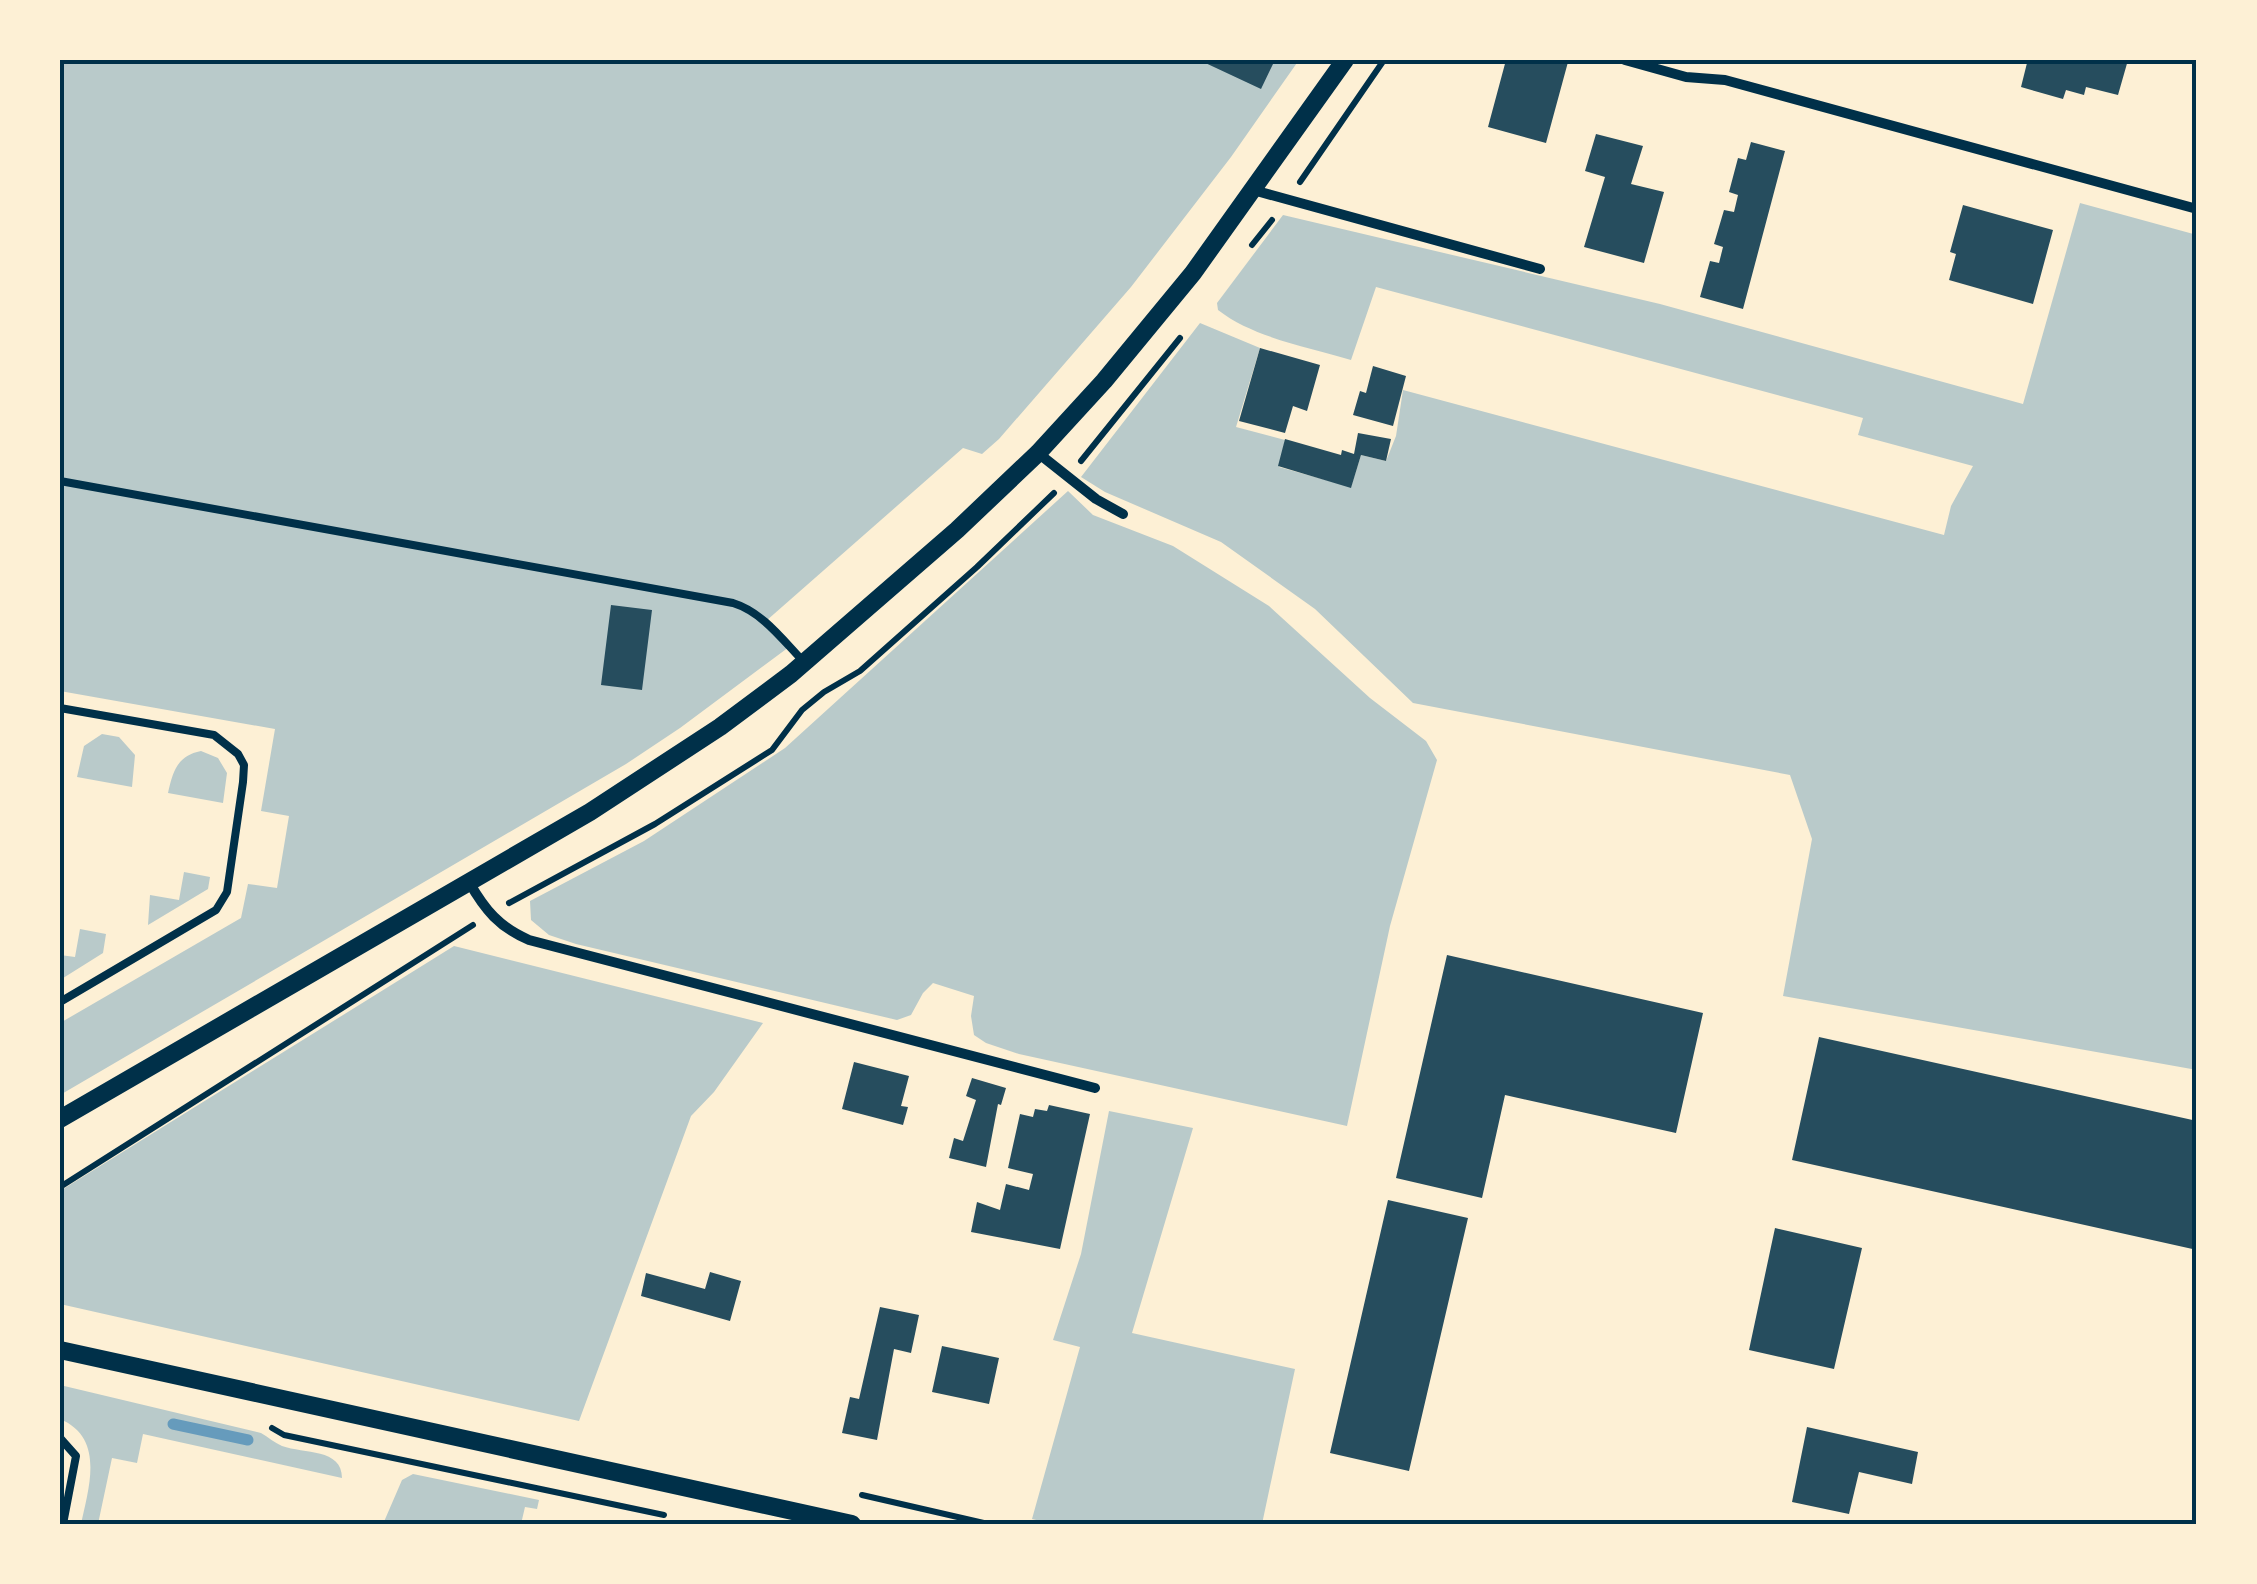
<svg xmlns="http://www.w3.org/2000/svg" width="2257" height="1584" viewBox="0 0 2257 1584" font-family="Jost,sans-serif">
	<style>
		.green { fill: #b9caca }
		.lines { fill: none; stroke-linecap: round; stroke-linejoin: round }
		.stream { stroke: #669bbc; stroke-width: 11 }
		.building { fill: #264d5e }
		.path { stroke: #003049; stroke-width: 6 }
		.service { stroke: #003049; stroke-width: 8 }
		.minor { stroke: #003049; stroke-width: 10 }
		.tertiary { stroke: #003049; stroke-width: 18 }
		.neatline { fill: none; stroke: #003049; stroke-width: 4 }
	</style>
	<rect width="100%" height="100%" fill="#fdf0d5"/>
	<path class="green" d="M60,60H1299L1231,157L1131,287L999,439L982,454L963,448L766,621L789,647L680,728L626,764L60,1095V1023L241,918L248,884L277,888L289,816L261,811L275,729L60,691Z
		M2080,203L2197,235V1070L1783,996L1812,839L1790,775L1413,703L1315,609L1221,542L1105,492L1081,477L1200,323L1260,348L1236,427L1285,440L1279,467L1351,487L1361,455L1386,461L1396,436L1403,390L1944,535L1951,506L1973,466L1858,435L1863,418L1376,287L1351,360C1308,347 1254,338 1218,310L1217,303L1283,215L1660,304L2023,404Z
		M1068,491L1093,515L1173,546L1269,606L1370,698L1426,741L1437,760L1390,926L1347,1126L1019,1054L986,1043L974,1035L971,1016L974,996L933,983L923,993L911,1015L897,1020L576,944L549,935L531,920L530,901L644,841L785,748Z
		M102,734L119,737L135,755L132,787L77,777L84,746Z
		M201,751L218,758L227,773L223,803L168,793C173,771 177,756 201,751Z
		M184,872L210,877L208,889L148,925L150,895L179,900Z
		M80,929L106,934L103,953L60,980V955L75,957Z
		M454,946L763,1023L714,1092L691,1116L579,1421L60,1304V1191Z
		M1109,1111L1193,1128L1132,1333L1295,1369L1262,1524H1053L1032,1519L1080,1347L1053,1340L1081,1254Z
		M60,1385L261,1433C268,1437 275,1443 282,1446C304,1454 342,1448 342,1478L143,1434L137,1463L112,1458L98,1524H81C89,1487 105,1438 60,1419Z
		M413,1474L539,1500L537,1509L525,1507L521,1524H383L402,1480Z"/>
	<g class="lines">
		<path class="stream" d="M173,1424L248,1440"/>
	</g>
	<path class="building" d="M1199,60H1266L1273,64L1261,89Z
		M1506,60L1568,62L1546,143L1488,127Z
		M2020,60H2128L2118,95L2086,87L2084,95L2066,90L2063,99L2021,87L2027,63Z
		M1596,134L1643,146L1631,184L1664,192L1644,263L1584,247L1605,177L1585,171Z
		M1751,142L1785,151L1743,309L1700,297L1710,261L1719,263L1723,247L1714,244L1724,210L1734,212L1738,195L1729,192L1738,158L1746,160Z
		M1963,205L2053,230L2033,304L1949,280L1956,254L1950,252Z
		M1260,348L1320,365L1307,411L1293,406L1285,433L1239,421Z
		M1373,366L1406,376L1393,426L1353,415L1360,391L1366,393Z
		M1358,433L1391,439L1386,461L1361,455L1351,488L1278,466L1285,439L1341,455L1342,450L1354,454Z
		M611,605L652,610L642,690L601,685Z
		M1447,955L1703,1013L1676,1133L1505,1095L1482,1198L1396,1178Z
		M1819,1037L2197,1121V1250L1792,1160Z
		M854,1062L909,1076L901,1106L908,1107L903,1125L842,1109Z
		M972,1078L1006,1088L1001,1105L998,1104L986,1167L949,1158L954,1138L963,1141L976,1100L966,1096Z
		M1049,1105L1090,1114L1060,1249L971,1232L977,1202L1000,1210L1006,1184L1029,1190L1033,1174L1008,1168L1020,1114L1033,1117L1035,1109L1047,1111Z
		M1388,1200L1468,1218L1409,1471L1330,1453Z
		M1775,1228L1862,1248L1834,1369L1749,1350Z
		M710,1272L741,1281L730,1321L641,1296L646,1273L705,1289Z
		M880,1307L919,1315L911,1353L894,1349L877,1440L842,1433L850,1397L859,1399Z
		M942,1346L999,1358L989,1404L932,1392Z
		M1807,1427L1918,1452L1912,1484L1859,1472L1849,1514L1792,1502Z"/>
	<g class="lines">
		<path class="path" d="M1300,182L1384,60
			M1252,245L1272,220
			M1081,461L1180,338
			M509,903L655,824L772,750L802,710L824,692L860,671L977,567L1054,493
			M60,1187L473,925
			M272,1428L284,1435L664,1515
			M862,1495L988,1524"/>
		<path class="service" d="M60,481L733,603C762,612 782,639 802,660
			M60,708L214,735L238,754L244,765L243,782L227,892L216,910L60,1002
			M60,1438L76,1456L63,1524"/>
		<path class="minor" d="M1625,60L1686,77L1725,80L2197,209
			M1253,190L1540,269
			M1038,453L1096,499L1123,514
			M469,882C485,910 499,927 529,940L1095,1088"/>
		<path class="tertiary" d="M60,1119L590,812L720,727L791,674L957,530L1038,453L1104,381L1193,273L1345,60
			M60,1350L852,1524"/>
	</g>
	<rect width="2257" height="1584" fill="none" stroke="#fdf0d5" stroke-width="125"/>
	<rect x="62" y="62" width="2132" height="1460" class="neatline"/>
</svg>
